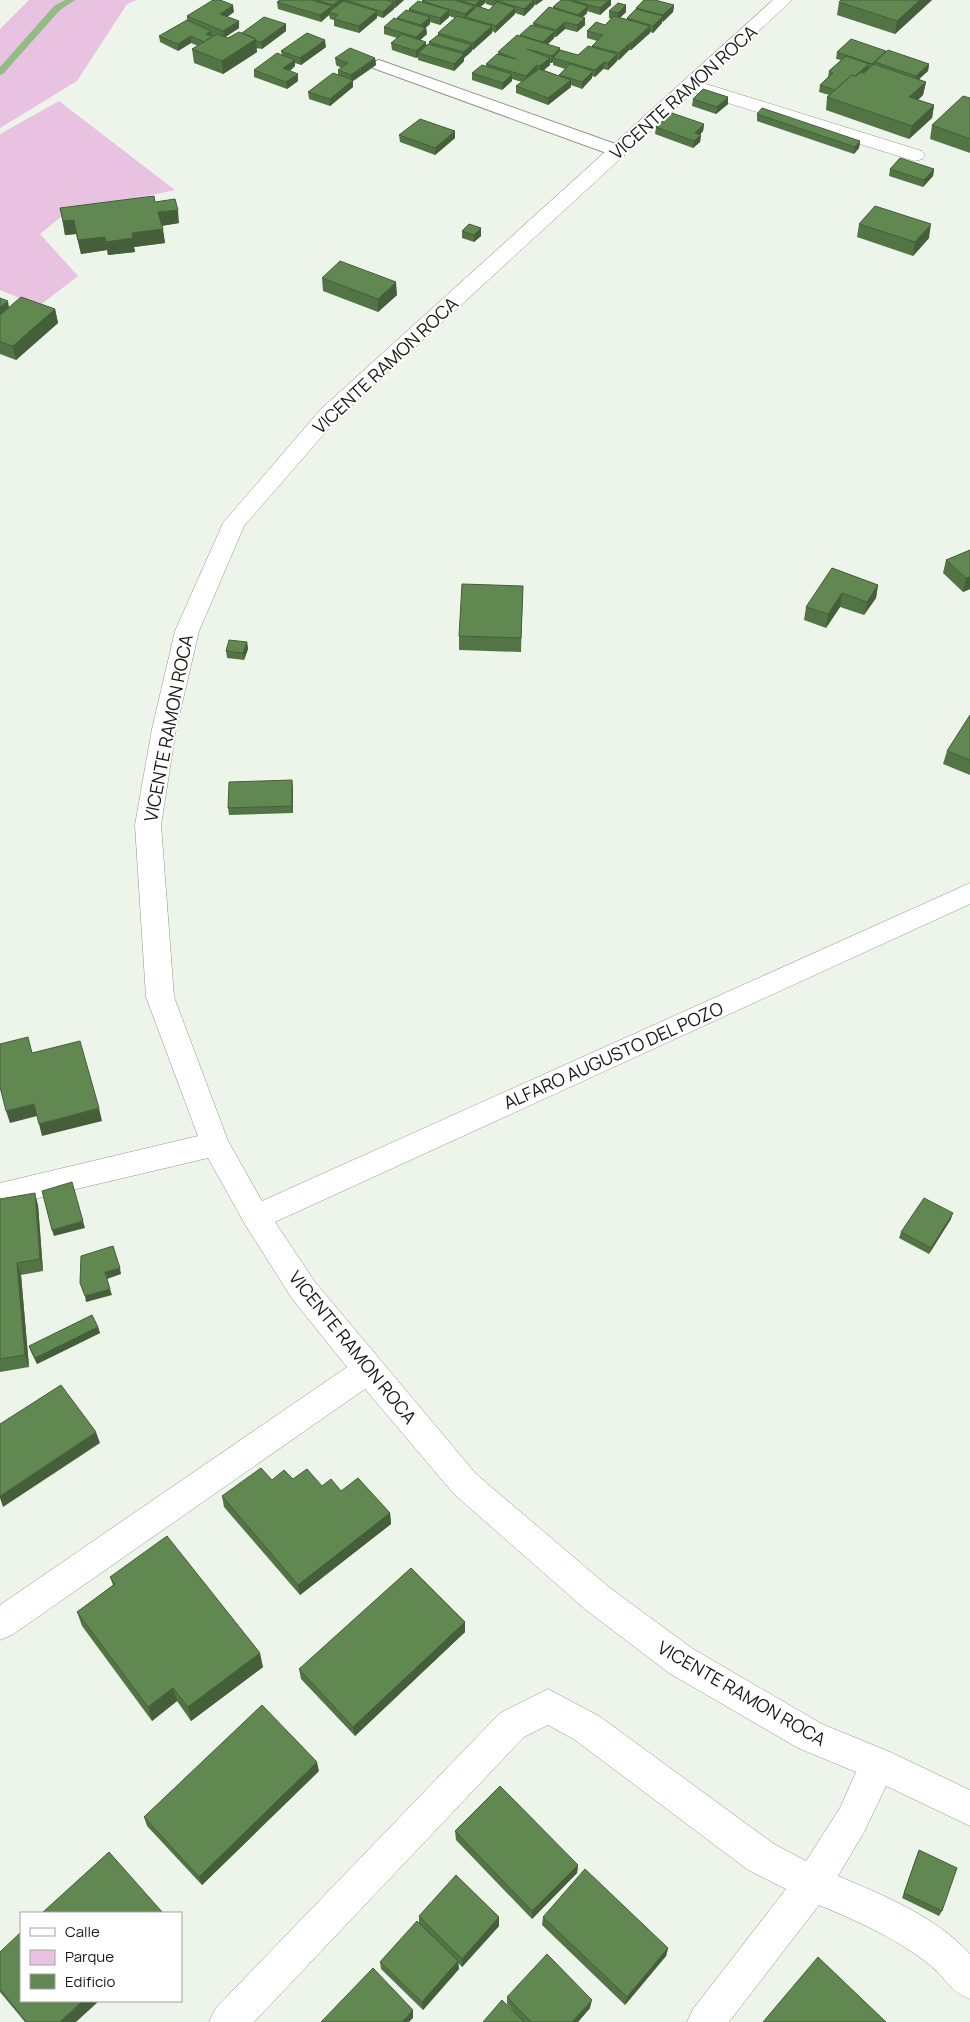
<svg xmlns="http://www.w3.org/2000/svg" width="970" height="2022" viewBox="0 0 970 2022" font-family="Manrope,sans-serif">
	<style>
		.green { fill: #eac2e1 }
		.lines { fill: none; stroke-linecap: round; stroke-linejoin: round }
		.stream { fill: #93bc83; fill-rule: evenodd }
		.lane-casing { stroke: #90988d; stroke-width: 2 }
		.street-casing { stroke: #90988d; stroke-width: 1 }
		.lane { fill: #fff; fill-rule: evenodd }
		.street { fill: #fff; fill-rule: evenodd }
		.wall { fill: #537546; fill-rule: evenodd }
		.shaded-wall { fill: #445f39 }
		.building { fill: #618851; stroke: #445f39 }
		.labels { text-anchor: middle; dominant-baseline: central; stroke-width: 4; stroke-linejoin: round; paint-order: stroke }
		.street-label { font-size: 18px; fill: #161915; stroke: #fff }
	</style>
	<rect width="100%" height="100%" fill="#edf5ea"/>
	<path class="green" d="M29,0H137L127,4L77,81L0,128V29Z
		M59,101L175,190L66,213L40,234L78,276L39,306L0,290V134Z"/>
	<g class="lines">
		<path class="stream" d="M65,0H75L60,10L3,74L0,75V67L54,6Z"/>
		<g class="lane-casing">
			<path id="lane" d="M379,60L624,147L626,151L624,155H612L373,68L371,65L373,62Z"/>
		</g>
		<g class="street-casing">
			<path id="street" d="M773,0H792L703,83L922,151L925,155L922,159L915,161L908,159L693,92L337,419L244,526L199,631L176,729L161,825L174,997L228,1141L262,1201L970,883V904L275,1222L315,1282L476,1474L610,1588L693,1649L822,1724L890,1752L970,1790V1826L886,1786L864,1832L838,1876C885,1896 935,1916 970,1954V1999C949,1991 946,1978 930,1965C896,1938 859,1922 819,1905L729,2022H687L693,2009L786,1889L748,1870L575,1740L548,1725L524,1737L254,2022H209L215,2009L500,1713L548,1689L599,1716L774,1844L806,1861L840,1808L856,1772L798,1748L669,1673L586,1610L454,1494L365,1389L12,1635L0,1640V1605L347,1367L293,1300L246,1226L208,1158L0,1207V1183L198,1136L146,997L135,825L152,729L175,631L223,523L321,409Z"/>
		</g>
		<use href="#lane" class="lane"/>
		<use href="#street" class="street"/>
	</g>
	<path class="wall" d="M280,0H404L395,8H394V9L383,18L377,16V18L359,33L334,26V20L330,19L329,15L321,22L278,9L277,2Z
		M423,0H543L536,5H534V6L524,16L515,13V14L495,33L492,31V33L473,50H472V51L464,58V61L454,71L418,60V57L416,58L392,50L391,43L397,38L384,34V27L397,19V18L409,10V9L422,3V1ZM485,1L486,4L493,6L489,10L480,7L485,3ZM449,16L455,18L438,33V35L429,42V44L426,45L420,40L427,34L426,27L430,24V22L440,25L449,17Z
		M561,0H611V5L600,15L587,11V13L583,17L585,18V25L577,32L565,29L556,37H554V38L548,44L560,50L578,55L592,47V46L597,41L587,38V31L605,25L611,19L609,18V11L626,5V12L620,18L627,19V18L636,9V8L674,5L673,12L662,22V23L653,33L650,32V33L631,50H629L619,60H617V61L608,70L603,69L595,77L592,76V78L582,89L571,85V87L548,105L516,93V86L522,82L512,79V81L502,90L472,80V73L486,66V64L498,54V52L520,36V35L533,25V23L553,9V7ZM553,62V65L565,69L559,75V76L544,70L550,65V63H551Z
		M932,0L895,34L837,15L839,2Z
		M234,12L227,17L239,28L225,37L228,38L242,33L286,24V31L262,49L256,48L257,52L223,74L194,63L192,49L198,46L191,43L178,51L160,42L159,36L187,20V16Z
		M326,47L301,65L295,63V66L290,71L298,81L287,89L254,77V70L282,55L281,51Z
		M837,52H886L929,64L928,71L918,79L926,82L923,95L918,100L934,105L932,118L909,139L826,110L827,97L829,95L819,92L820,85L828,77L829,71L841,60L836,59Z
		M335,58H375L376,65L353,81V87L330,106L309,99L308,92L338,75V70L341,68L336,65Z
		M970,98V153L930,139L932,125Z
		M693,99L728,104L716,114L692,106Z
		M757,114L860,141L859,148L854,154L757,121Z
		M704,124L703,131L700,135H701L700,142L693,148L655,134L656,127Z
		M455,131V138L435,155L400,142L399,135Z
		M890,169H934L933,176L923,187L889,176Z
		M155,202L179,223L162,226L165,243L134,247L135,252L108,255L107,250L81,254L76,234L65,235L60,208Z
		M859,224L929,238L913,256L857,237Z
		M481,228V236L474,242L462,238V231Z
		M322,278L397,295L378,312L323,291Z
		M0,298L9,307L55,309L58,323L16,360L0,354Z
		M970,550V589L963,592L943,573L946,560Z
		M832,568L878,585L876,598L864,615L840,607L826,628L804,620L806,607Z
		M523,586L521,652L459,650V636Z
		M247,642L248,649L244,660L227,658L226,651Z
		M970,715V775L943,764L947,751Z
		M293,787V813L229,815L228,808Z
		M0,1199L38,1205L43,1271L21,1275L29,1367L0,1372Z
		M951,1219L929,1254L899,1238L901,1232Z
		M98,1327L100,1333L37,1364L31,1352L29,1346Z
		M293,1479L341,1491L390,1513L391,1524L300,1595L224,1507L222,1496L272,1480Z
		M110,1577L263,1667L191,1721L177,1701L152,1721L82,1626L77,1612L113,1585Z
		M465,1622V1632L355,1736L301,1679L299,1669Z
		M319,1771L202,1885L147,1826L144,1817Z
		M455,1831L578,1865L577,1873L532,1919L456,1840Z
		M919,1850L942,1911L939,1916L902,1898Z
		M419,1916L499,1917V1926L462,1967L458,1963L459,1969L423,2010L381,1969L380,1962L419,1924Z
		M543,1917L668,1948L666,1956L625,2005L542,1925Z
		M0,1952L76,2022H25L0,1992Z
		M507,1997L590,2008L578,2022H483L518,2016L507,2004Z"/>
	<path class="shaded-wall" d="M340,0H344L345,3L334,12L333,5Z
		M396,0H404L395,8V1Z
		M480,0H485V3L475,12V5Z
		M535,0L534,6L524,16V9Z
		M536,0H543L536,5Z
		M609,0H611V5L600,15V8Z
		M920,0H932L895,34L897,21Z
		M394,2V9L383,18V12Z
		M233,5L234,12L221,21L220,14Z
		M626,5V12L617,20L618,13Z
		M674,5L673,12L663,22V15Z
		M332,6V13L329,12V15L321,22L320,15Z
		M474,6V13L466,17V20L465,21V14Z
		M588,6L587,13L578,21V15Z
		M515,8V14L495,33L496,26Z
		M449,10V17L440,25V18Z
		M377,11V18L359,33V26Z
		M663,16L662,23L653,33V26Z
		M430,17V24L421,32V25Z
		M585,18V25L577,32V25Z
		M239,21V28L224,38L223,31Z
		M565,22V29L556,37V30Z
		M286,24V31L262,49L261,42Z
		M492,26V33L473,50V43Z
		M650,26V33L631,50V43Z
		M426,28L427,34L416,44V37Z
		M211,31L212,38L206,34Z
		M555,31L554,38L543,49V42Z
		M191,36V43L178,51V44Z
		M256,39L257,52L223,74L222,61Z
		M325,40L326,47L301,65L300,58Z
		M426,42V49L418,53V57L416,58V51Z
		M630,43L629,50L619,60V53Z
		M472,45V51L464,58V61L454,71V64L463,55V52Z
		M560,48V55L553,58V62L551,63L552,56Z
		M886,51L885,58L875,62L874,67L871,71L872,64Z
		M617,54V61L608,70V63Z
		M375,58L376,65L353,81V87L330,106V99L351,81V75Z
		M550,58V65L540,73V66Z
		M295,60V66L284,75L283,68Z
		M604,62L603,69L595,77V70Z
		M869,64L868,71L839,91Z
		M929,64L928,71L915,83L916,76Z
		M537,65V72L526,83V76Z
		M593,71L592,78L582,89V82Z
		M298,74V81L287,89L286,82Z
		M512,74V81L502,90L503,83Z
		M571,80V87L548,105V98Z
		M926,82L923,95L907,110L909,97Z
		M728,97V104L716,114L717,107Z
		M934,105L932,118L909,139L912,126Z
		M704,124L703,131L694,140L695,133Z
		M455,131V138L435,155V148Z
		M701,135L700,142L693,148L694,141Z
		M860,141L859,148L854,154L855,147Z
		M934,169L933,176L923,187L924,180Z
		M178,210L179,223L160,226L158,212Z
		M74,220L76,234L65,235L63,221Z
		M931,224L929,238L913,256L915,242Z
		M481,228V236L474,242V235Z
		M163,229L165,243L134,247L135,252L108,255L106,242L132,233Z
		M105,237L107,250L81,254L78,240Z
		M396,282L397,295L378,312V299Z
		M8,301L9,308L0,316V307Z
		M55,309L58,323L16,360L13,346Z
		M970,577V589L963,592L966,578Z
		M878,585L876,598L864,615L867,602Z
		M842,593L840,607L826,628L828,614Z
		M247,642L248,649L244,660L243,653Z
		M292,780L293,787V813L292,806Z
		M34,1104L37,1116L10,1123L6,1111Z
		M99,1108L102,1121L42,1136L39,1124Z
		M35,1193L38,1205L43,1271L40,1259Z
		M953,1213L951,1219L929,1254L931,1248Z
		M83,1221L85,1228L54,1236L52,1230Z
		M17,1263L21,1275L29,1367L25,1355Z
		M120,1268L121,1274L107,1279L105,1272Z
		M110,1289L112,1295L86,1302L85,1296Z
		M98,1327L100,1333L37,1364L35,1358Z
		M96,1432L100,1443L3,1507L0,1498V1496Z
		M390,1513L391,1524L300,1595L298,1585Z
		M465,1622V1632L355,1736L353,1727Z
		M260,1653L263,1667L191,1721L188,1707Z
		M173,1688L177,1701L152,1721L148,1707Z
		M317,1762L319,1771L202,1885L199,1877Z
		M578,1865L577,1873L532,1919V1911Z
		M499,1917V1926L462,1967V1959Z
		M668,1948L666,1956L625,2005L627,1997Z
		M458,1961L459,1969L423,2010L422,2002Z
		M592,2000L590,2008L578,2022H572Z
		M82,2001H99L76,2022H60Z
		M413,2010V2018L409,2022H402Z"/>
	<path class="building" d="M213,0H220L233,5L220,14L239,21L223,31L187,16Z
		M280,0H311L332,6L320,15L277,2Z
		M316,0H340L333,5Z
		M345,0H386L394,2L383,12Z
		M423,0H454L474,6L465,14L422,1Z
		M459,0H480L475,5Z
		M494,0H534L524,9Z
		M561,0H567L588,6L578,15L553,7Z
		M572,0H609L600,8Z
		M644,0H655L674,5L663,15L636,8Z
		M841,0H920L897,21L839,2Z
		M343,1L377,11L359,26L334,19L338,15L329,12Z
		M418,1L449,10L440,18L409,9Z
		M497,2L515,8L496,26L466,17L477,6L489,10Z
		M618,3L626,5L618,13L609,11Z
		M549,7L585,18L577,25L565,22L556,30L533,23Z
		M636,9L663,16L653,26L627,18Z
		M406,10L430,17L421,25L397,18Z
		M457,16L492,26L473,43L438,33Z
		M614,16L650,26L631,43H630L619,53L592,46L603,35L587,31L596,22L605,25Z
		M264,17L286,24L261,42L256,41V39L242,33Z
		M394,18L426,28L416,37L384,27Z
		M187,20L211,31L206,34L212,36L204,42L191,36L178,44L159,36Z
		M531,25L555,31L543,42L520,35Z
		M239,32L256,39L222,61L192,49L217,34L228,38Z
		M307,33L325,40L300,58L281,51Z
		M402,34L426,42L416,51L391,43Z
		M438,35L472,45L463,52L429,42Z
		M517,35L560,48L552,56L527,49L550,58L540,66L537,65L526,76L486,64L497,54L516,59L498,52Z
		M851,39L886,51L872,64L837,52Z
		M428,44L464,54L454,64L418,53Z
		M588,46L617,54L608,63L604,62L595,70L553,58L560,50L578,55Z
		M350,48L375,58L351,75L338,70L348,63L335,58Z
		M888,50L929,64L916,76L875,62Z
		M277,53L295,60L283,68L298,74L286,82L254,70Z
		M846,56L869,64L855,76L852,75L835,90L820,85L833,73L829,71Z
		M570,64L593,71L582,82L559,75Z
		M874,64L926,82L909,97L934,105L912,126L827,97L852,75L856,76L861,72L864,73Z
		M482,65L512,74L503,83L472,73Z
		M539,69L571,80L548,98L516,86Z
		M333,73L353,80L330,99L308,92Z
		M703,89L728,97L717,107L693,99Z
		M963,96L970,98V139L932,125Z
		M762,108L860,141L855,147L757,114Z
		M672,113L704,124L695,133L701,135L694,141L656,127Z
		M420,119L455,131L435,148L399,135Z
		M900,158L934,169L924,180L890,169Z
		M154,196L155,202L175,199L178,210L158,212L163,229L132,233L133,238L106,242L105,237L78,240L74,220L63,221L60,208Z
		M875,206L931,224L915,242L859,224Z
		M469,224L481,228L474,235L462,231Z
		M340,261L396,282L378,299L322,278Z
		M21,297L55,309L13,346L0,342V315Z
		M0,298L8,301L0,307Z
		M970,550V577L966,578L946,560Z
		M832,568L878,585L867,602L842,593L828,614L806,607Z
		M462,584L523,586L521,638L459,636Z
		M229,640L247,642L243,653L226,651Z
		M970,715V760L947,751Z
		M292,780V806L228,808L229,782Z
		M28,1037L32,1053L80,1041L99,1108L39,1124L34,1104L6,1111L0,1087V1044Z
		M72,1182L83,1221L52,1230L42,1191Z
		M35,1193L40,1259L17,1263L25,1355L0,1359V1199Z
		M924,1198L953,1213L931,1248L901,1232Z
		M113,1246L120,1268L105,1272L110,1289L85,1296L80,1283L81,1256Z
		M92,1315L98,1327L35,1358L29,1346Z
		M61,1385L96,1432L0,1496V1424Z
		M261,1468L272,1480L284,1470L293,1479L307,1469L322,1486L331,1479L341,1491L358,1478L390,1513L298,1585L222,1496Z
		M167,1536L260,1653L188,1707L173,1688L148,1707L77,1612L115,1584L110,1577Z
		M411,1568L465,1622L353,1727L299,1669Z
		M262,1705L317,1762L199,1877L144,1817Z
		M500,1786L578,1865L532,1911L455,1831Z
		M919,1850L957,1868L942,1911L904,1893Z
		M109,1852L163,1913H42Z
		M585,1869L668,1948L627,1997L543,1917Z
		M456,1875L499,1917L462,1959L419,1916Z
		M417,1921L458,1961L422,2002L380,1962Z
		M21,1932V2001H82L60,2022H26L0,1989V1952Z
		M547,1954L592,2000L572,2022H531L507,1997Z
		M818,1957L886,2022H763Z
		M373,1968L413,2010L402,2022H321Z
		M502,2000L524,2022H483Z"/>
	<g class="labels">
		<g class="street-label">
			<text transform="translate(683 92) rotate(-42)">VICENTE RAMON ROCA</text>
			<text transform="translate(385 365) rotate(-43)">VICENTE RAMON ROCA</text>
			<text transform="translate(168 728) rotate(-79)">VICENTE RAMON ROCA</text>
			<text transform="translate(613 1055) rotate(-24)">ALFARO AUGUSTO DEL POZO</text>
			<text transform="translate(353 1347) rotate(51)">VICENTE RAMON ROCA</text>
			<text transform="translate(742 1693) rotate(30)">VICENTE RAMON ROCA</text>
		</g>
	</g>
	<rect x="20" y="1912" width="162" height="90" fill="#ffffff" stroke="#a2a3a1"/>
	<rect x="30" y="1928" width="25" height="8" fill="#ffffff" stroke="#a2a3a1"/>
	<text x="65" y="1937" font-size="15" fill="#161915">Calle</text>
	<rect x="30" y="1950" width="25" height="15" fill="#eac2e1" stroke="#a2a3a1"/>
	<text x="65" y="1962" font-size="15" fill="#161915">Parque</text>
	<rect x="30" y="1974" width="25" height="15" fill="#618851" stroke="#a2a3a1"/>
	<text x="65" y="1987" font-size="15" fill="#161915">Edificio</text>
</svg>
